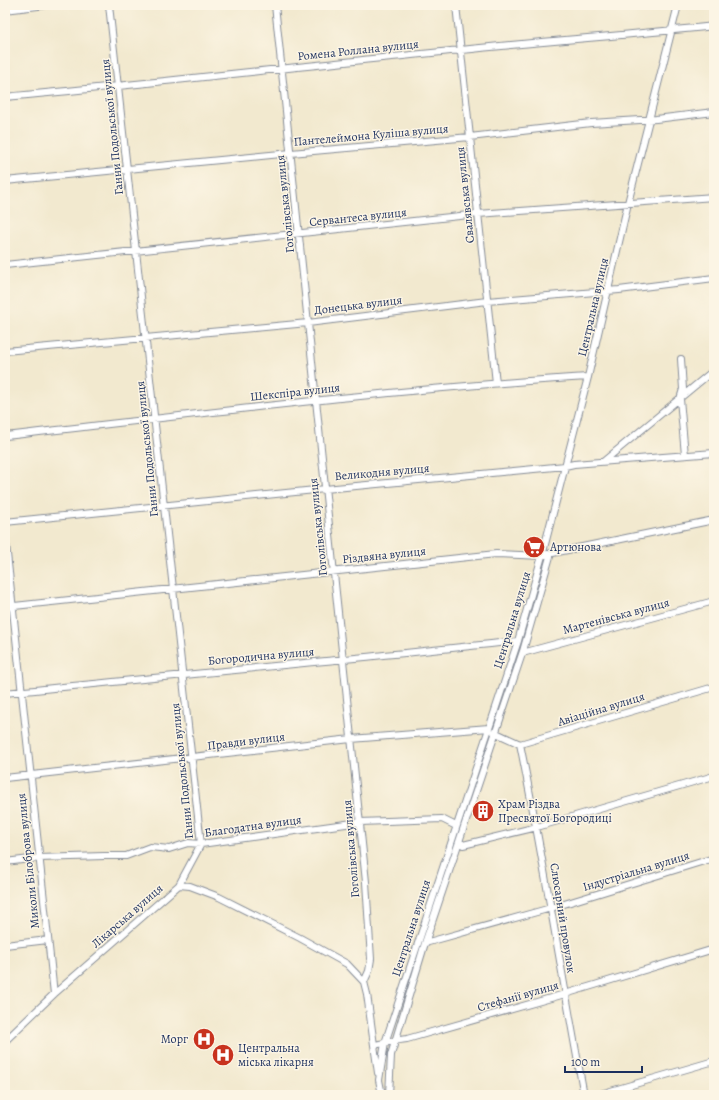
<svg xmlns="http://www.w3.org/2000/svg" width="719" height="1100" viewBox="0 0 719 1100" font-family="Alegreya,serif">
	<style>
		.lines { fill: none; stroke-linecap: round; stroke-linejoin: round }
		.street-casing { stroke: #868c96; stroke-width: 8 }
		.street { stroke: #fff; stroke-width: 6 }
		.labels { text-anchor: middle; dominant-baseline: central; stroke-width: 3; stroke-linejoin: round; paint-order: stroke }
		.street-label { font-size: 12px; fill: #1b2f5e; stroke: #fcf5e5 }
		.poi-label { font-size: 12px; fill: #1b2f5e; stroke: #fcf5e5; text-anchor: start }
	</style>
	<rect width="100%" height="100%" fill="#fcf5e5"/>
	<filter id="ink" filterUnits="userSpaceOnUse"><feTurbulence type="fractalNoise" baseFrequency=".025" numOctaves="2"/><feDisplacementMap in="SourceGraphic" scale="8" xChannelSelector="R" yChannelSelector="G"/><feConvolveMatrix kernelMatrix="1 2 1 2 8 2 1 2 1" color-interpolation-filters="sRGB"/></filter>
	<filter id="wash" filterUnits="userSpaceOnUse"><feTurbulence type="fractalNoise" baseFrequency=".012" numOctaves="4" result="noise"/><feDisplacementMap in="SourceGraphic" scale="16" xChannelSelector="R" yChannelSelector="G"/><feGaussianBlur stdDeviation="0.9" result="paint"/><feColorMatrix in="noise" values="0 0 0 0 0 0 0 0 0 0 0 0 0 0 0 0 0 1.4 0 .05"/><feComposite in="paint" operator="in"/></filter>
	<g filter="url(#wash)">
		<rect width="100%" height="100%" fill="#f2e9cf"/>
	</g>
	<g filter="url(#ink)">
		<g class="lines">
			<g class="street-casing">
				<path id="street" d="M275,5L366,882L371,959L369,971L364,982L367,994L374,1045C386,1043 396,1040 407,1039L565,994L714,949
					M456,5L496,383
					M5,10L46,5
					M5,97C157,83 309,65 461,50C545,41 630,35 714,26
					M5,181L291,153L470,137L591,123L656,119L714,112
					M5,265L478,214L714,197
					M5,351L308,323L487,301L619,290L714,278
					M681,359L683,389L680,399L685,455
					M5,436C199,414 393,389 588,377
					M604,461L714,370
					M5,522L325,489L565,466L574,464L714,453
					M5,535L54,994
					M5,607L496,554L542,556L548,554L714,520
					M523,651L526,652L714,601
					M5,693C176,675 347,660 518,641
					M494,732L520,744L714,687
					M520,744C544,861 562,978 584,1095
					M5,778L351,739L489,728
					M460,842L463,845L537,827L714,776
					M5,862L39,858L104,856H126L150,847L169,849L188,843L201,844L360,822L442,819L456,826
					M179,885L190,886L219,897L300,938L347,964L364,982
					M425,943L551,908L714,858
					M5,945L48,940
					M5,1041L54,994L179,885L201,844L109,5
					M374,1045L378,1073
					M382,1095L379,1080L385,1043L518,641L542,556L588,377L628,203L678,5
					M389,1095L391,1055L425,943L523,651L551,553
					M597,1095L714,1061"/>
			</g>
			<use href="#street" class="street"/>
		</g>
	</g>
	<defs>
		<g id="supermarket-disc" transform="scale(1.15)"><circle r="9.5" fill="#c8321e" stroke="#fcf5e5"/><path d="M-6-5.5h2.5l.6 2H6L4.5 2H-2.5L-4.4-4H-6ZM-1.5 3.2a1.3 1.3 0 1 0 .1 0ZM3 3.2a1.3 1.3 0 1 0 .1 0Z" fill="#fff"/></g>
		<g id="building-disc" transform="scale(1.15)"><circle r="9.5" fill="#c8321e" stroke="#fcf5e5"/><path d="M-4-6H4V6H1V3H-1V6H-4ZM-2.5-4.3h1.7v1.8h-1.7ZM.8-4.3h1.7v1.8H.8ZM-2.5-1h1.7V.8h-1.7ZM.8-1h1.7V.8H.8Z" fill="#fff"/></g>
		<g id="hospital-disc" transform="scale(1.15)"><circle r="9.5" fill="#c8321e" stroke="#fcf5e5"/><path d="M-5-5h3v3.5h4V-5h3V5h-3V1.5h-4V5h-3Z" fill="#fff"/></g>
	</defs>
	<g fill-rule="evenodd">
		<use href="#supermarket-disc" x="534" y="547"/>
		<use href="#building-disc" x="483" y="811"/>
		<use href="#hospital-disc" x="204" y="1039"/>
		<use href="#hospital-disc" x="223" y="1055"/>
	</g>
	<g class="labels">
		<g class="street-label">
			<text transform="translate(358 50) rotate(-6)">Ромена Роллана вулиця</text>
			<text transform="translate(112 127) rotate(-96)">Ганни Подольської вулиця</text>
			<text transform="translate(371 135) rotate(-5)">Пантелеймона Куліша вулиця</text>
			<text transform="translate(465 195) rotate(-96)">Свалявська вулиця</text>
			<text transform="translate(285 204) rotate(-96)">Гоголівська вулиця</text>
			<text transform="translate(358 217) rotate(-6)">Сервантеса вулиця</text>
			<text transform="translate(358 305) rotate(-7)">Донецька вулиця</text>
			<text transform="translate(593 307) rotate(-77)">Центральна вулиця</text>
			<text transform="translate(295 392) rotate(-6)">Шекспіра вулиця</text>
			<text transform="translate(147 449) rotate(-96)">Ганни Подольської вулиця</text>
			<text transform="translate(382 472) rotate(-5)">Великодня вулиця</text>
			<text transform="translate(318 527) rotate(-96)">Гоголівська вулиця</text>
			<text transform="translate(384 555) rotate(-6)">Різдвяна вулиця</text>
			<text transform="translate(616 616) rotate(-15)">Мартенівська вулиця</text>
			<text transform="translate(512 620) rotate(-73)">Центральна вулиця</text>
			<text transform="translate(261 656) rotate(-5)">Богородична вулиця</text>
			<text transform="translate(601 709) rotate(-17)">Авіаційна вулиця</text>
			<text transform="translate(246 741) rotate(-7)">Правди вулиця</text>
			<text transform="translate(182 771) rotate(-96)">Ганни Подольської вулиця</text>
			<text transform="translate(253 826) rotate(-8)">Благодатна вулиця</text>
			<text transform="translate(351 849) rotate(-95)">Гоголівська вулиця</text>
			<text transform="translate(28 861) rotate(-96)">Миколи Білоброва вулиця</text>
			<text transform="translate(636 871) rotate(-17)">Індустріальна вулиця</text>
			<text transform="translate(127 916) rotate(-41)">Лікарська вулиця</text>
			<text transform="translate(563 918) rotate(81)">Слюсарний провулок</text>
			<text transform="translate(411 928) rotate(-72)">Центральна вулиця</text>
			<text transform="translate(518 996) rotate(-16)">Стефанії вулиця</text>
		</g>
		<g class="poi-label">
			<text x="550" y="547">Артюнова</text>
			<text x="498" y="804">Храм Різдва<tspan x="498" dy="14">Пресвятої Богородиці</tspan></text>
			<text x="188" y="1039" text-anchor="end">Морг</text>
			<text x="238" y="1048">Центральна<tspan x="238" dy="14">міська лікарня</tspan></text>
		</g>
	</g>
	<rect width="719" height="1100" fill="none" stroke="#fcf5e5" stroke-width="20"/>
	<path d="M565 1066v6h77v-6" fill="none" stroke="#1b2f5e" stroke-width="2"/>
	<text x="571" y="1066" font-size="12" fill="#1b2f5e" stroke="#fcf5e5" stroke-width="3" paint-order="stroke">100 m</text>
</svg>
